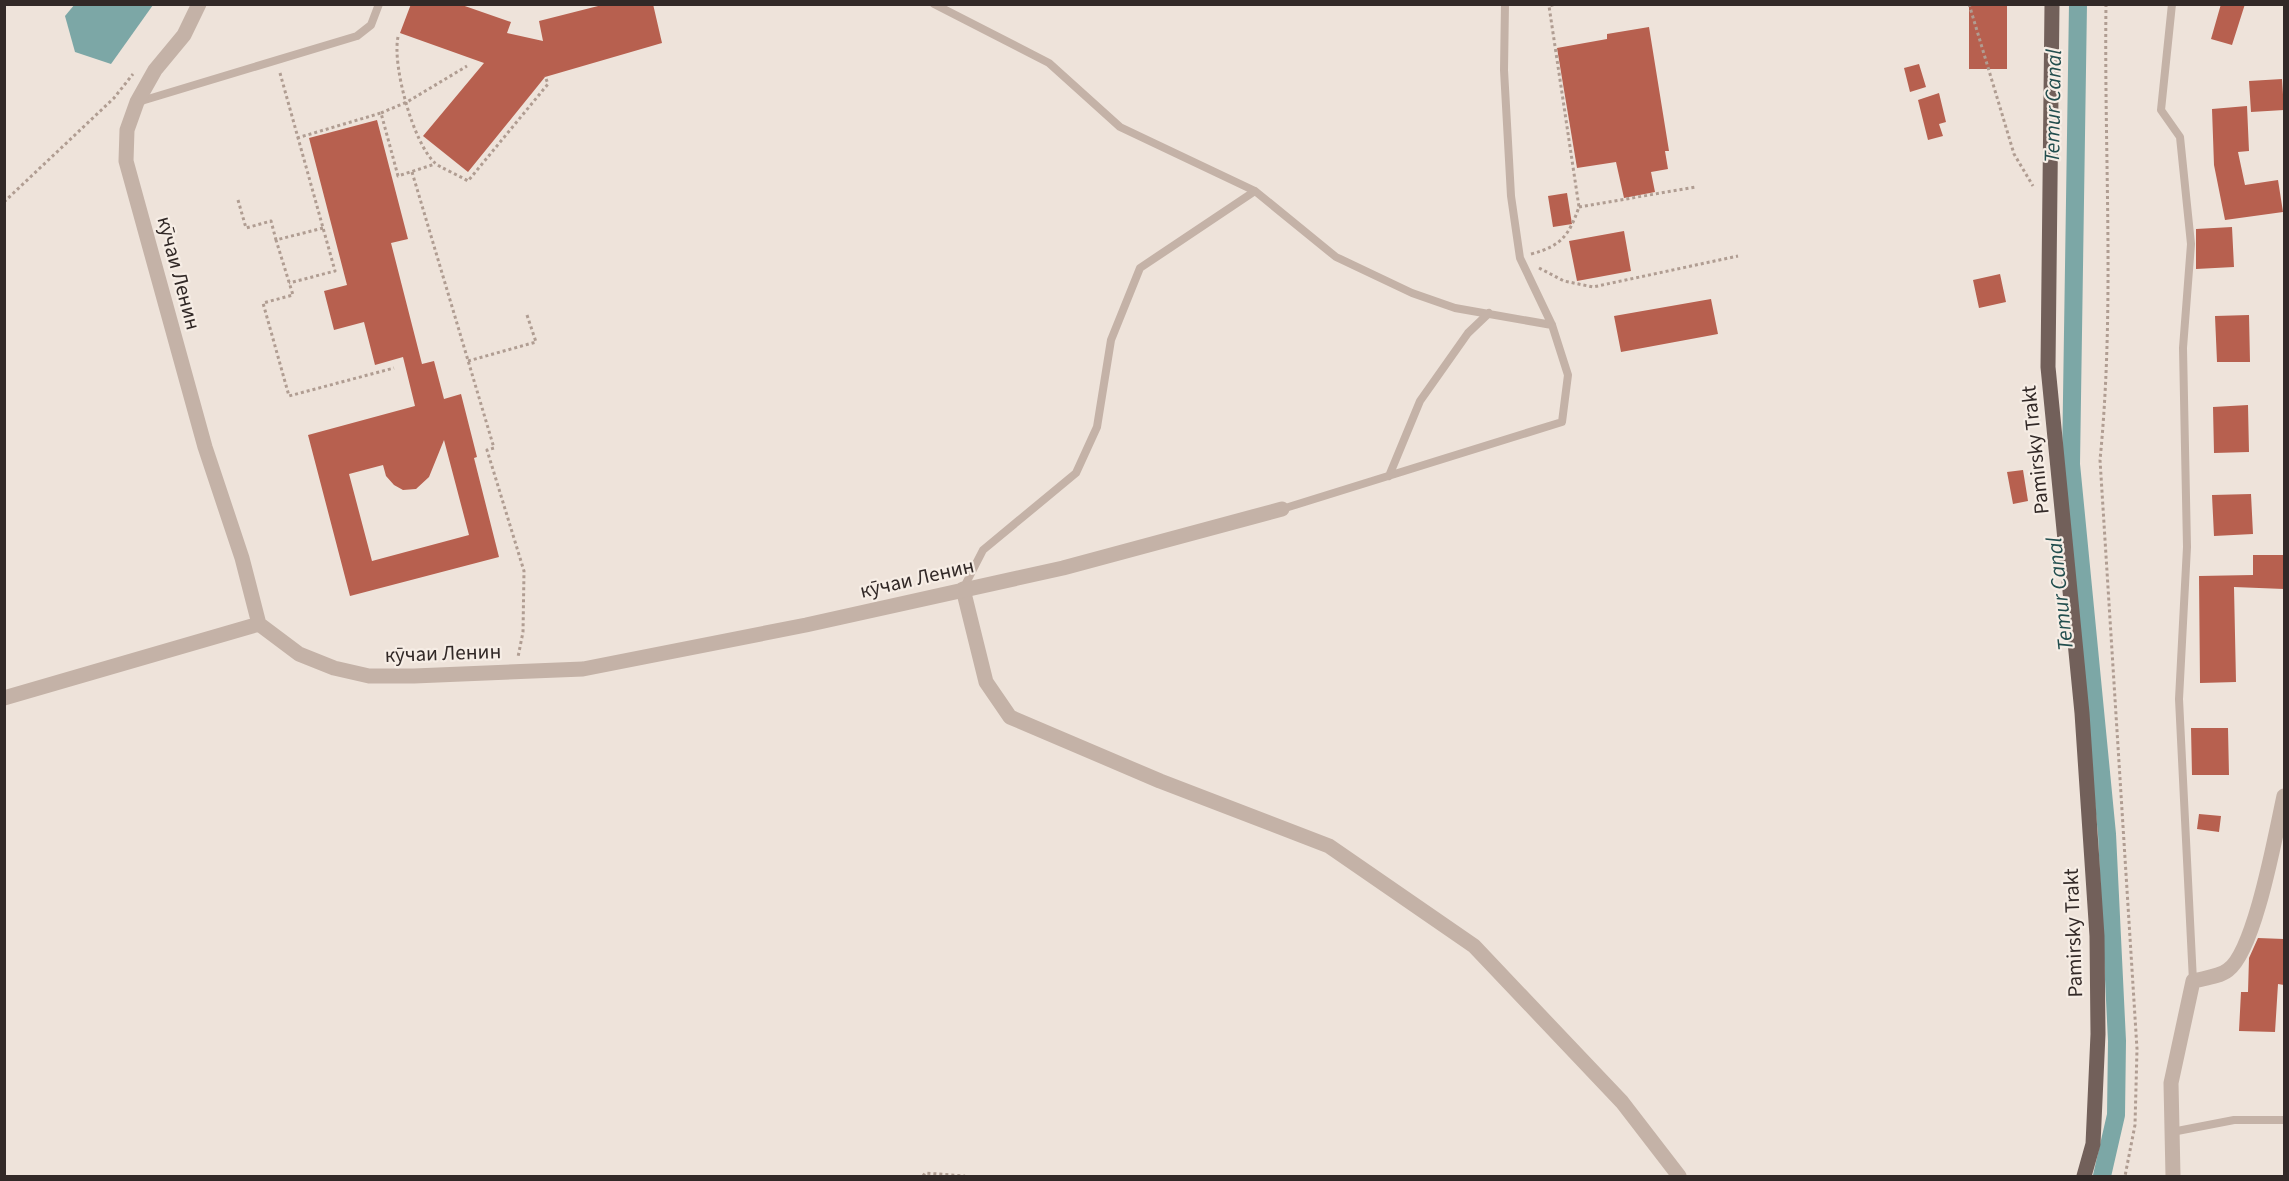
<svg xmlns="http://www.w3.org/2000/svg" width="2289" height="1181" viewBox="0 0 2289 1181" font-family="'Source Sans 3',sans-serif">
	<style>
		.water { fill: #7ca7a6 }
		.lines { fill: none; stroke-linecap: round; stroke-linejoin: round }
		.canal { stroke: #7ca7a6; stroke-width: 18 }
		.building { fill: #b7604f; fill-rule: evenodd }
		.path { stroke: #b09d92; stroke-width: 3; stroke-dasharray: 3 3; stroke-linecap: butt }
		.service { stroke: #c4b2a7; stroke-width: 8 }
		.minor { stroke: #c4b2a7; stroke-width: 15 }
		.tertiary { stroke: #c4b2a7; stroke-width: 15 }
		.primary { stroke: #72605a; stroke-width: 15 }
		.labels { text-anchor: middle; dominant-baseline: central; stroke-width: 4.5; stroke-linejoin: round; paint-order: stroke }
		.street-label { font-size: 21px; fill: #322927; stroke: #f6ede5 }
		.water-label { font-size: 22px; font-style: italic; fill: #224e4e; stroke: #f6ede5 }
	</style>
	<rect width="100%" height="100%" fill="#eee3da"/>
	<path class="water" d="M75,4H153V5L111,64L75,52L65,16Z"/>
	<g class="lines">
		<path class="canal" d="M2078,4L2071,464L2107,834L2117,1041L2116,1115L2102,1176"/>
	</g>
	<path class="building" d="M411,4H459L511,22L507,33L543,41L539,21L606,4H653L662,43L545,77L468,172L423,136L484,63L400,33Z
		M1969,4H2007V69H1969Z
		M2221,4H2245L2232,45L2211,39Z
		M1649,27L1669,151H1665L1668,169L1651,172L1655,192L1624,198L1616,162L1577,168L1557,48L1607,39V34Z
		M1919,64L1926,87L1910,92L1904,68Z
		M2282,79L2284,110L2251,112L2249,81Z
		M1939,93L1946,122L1939,124L1943,136L1928,140L1918,100Z
		M2247,106L2249,151L2238,152L2245,185L2278,180L2283,212L2225,220L2214,165L2212,109Z
		M377,120L408,239L391,243L422,364L434,361L444,399L461,394L477,457L474,458L499,557L350,596L308,435L415,406L403,357L375,365L364,322L334,330L324,291L347,285L309,138ZM444,440L469,535L372,561L349,474L383,465L386,476L394,485L403,490L416,489L429,477Z
		M1567,193L1572,224L1553,227L1548,196Z
		M2232,227L2234,267L2196,269V229Z
		M1624,231L1631,271L1577,281L1569,241Z
		M2000,274L2006,302L1979,308L1973,280Z
		M1711,299L1718,334L1621,352L1614,316Z
		M2249,315L2250,362H2217L2215,316Z
		M2248,405L2249,452L2214,453L2213,407Z
		M2023,470L2028,501L2013,504L2007,472Z
		M2251,494L2253,534L2214,536L2212,495Z
		M2253,555H2284V589L2234,587L2236,682L2200,683L2199,576L2253,575Z
		M2191,728H2228L2229,775H2192Z
		M2199,814L2221,816L2219,832L2197,829Z
		M2258,938L2284,939V985L2278,984L2275,1032L2239,1031L2241,992H2248L2249,958Z"/>
	<g class="lines">
		<path class="path" d="M1969,4L2014,154L2033,186
			M2106,4C2104,157 2115,308 2100,460L2137,1049L2135,1125L2125,1176
			M398,37C392,65 413,143 435,163C439,167 460,176 468,181L548,84L545,76
			M280,73L335,271L289,283
			M381,113L407,102L467,66
			M297,138L381,113L398,176L435,164
			M412,172L494,448L487,450L524,571L523,632L518,657
			M238,200L246,228L271,221L276,240
			M4,202L114,98L133,74
			M1579,207L1696,187
			M323,228L276,240L293,295L263,303L289,396L394,368
			M1531,254C1562,246 1569,235 1579,207L1549,6L1556,4
			M1539,268L1564,281L1593,287L1738,256
			M468,361L536,342L527,315
			M923,1176L925,1173L965,1176"/>
		<path class="service" d="M934,4L1049,63L1120,127L1255,191L1140,268L1111,340L1097,427L1076,473L983,550L963,589
			M2172,4L2161,110L2180,137L2191,244L2183,348L2187,547L2179,699L2193,981
			M138,102L357,36L371,25L379,4
			M1255,191L1336,257L1412,293L1455,308L1552,325
			M1389,476L1420,401L1468,333L1489,313
			M1282,509L1562,422L1568,375L1552,325L1520,258L1511,196L1504,70L1505,4
			M2172,1132L2234,1120H2284"/>
		<path class="minor" d="M963,589L986,682L1010,717L1160,781L1329,846L1474,946L1622,1102L1679,1176
			M2173,1176L2171,1083L2193,981C2204,978 2219,977 2228,970C2255,951 2276,832 2284,796"/>
		<path class="tertiary" d="M199,4L184,35L155,70L137,102L127,130L126,161L205,447L242,558L259,624L299,654L334,668L369,676H414L583,669L806,625L1063,568L1282,509
			M4,698L259,624"/>
		<path class="primary" d="M2052,4L2048,367L2082,713L2097,936L2098,1034L2093,1144L2084,1176"/>
	</g>
	<g class="labels">
		<g class="street-label">
			<text transform="translate(179 273) rotate(75)">кӯчаи Ленин</text>
			<text transform="translate(2035 450) rotate(-96)">Pamirsky Trakt</text>
			<text transform="translate(917 578) rotate(-13)">кӯчаи Ленин</text>
			<text transform="translate(443 653) rotate(-2)">кӯчаи Ленин</text>
			<text transform="translate(2073 933) rotate(-92)">Pamirsky Trakt</text>
		</g>
		<g class="water-label">
			<text transform="translate(2053 106) rotate(-89)">Temur Canal</text>
			<text transform="translate(2060 594) rotate(-96)">Temur Canal</text>
		</g>
	</g>
	<rect width="2289" height="1181" fill="none" stroke="#322927" stroke-width="12"/>
</svg>
